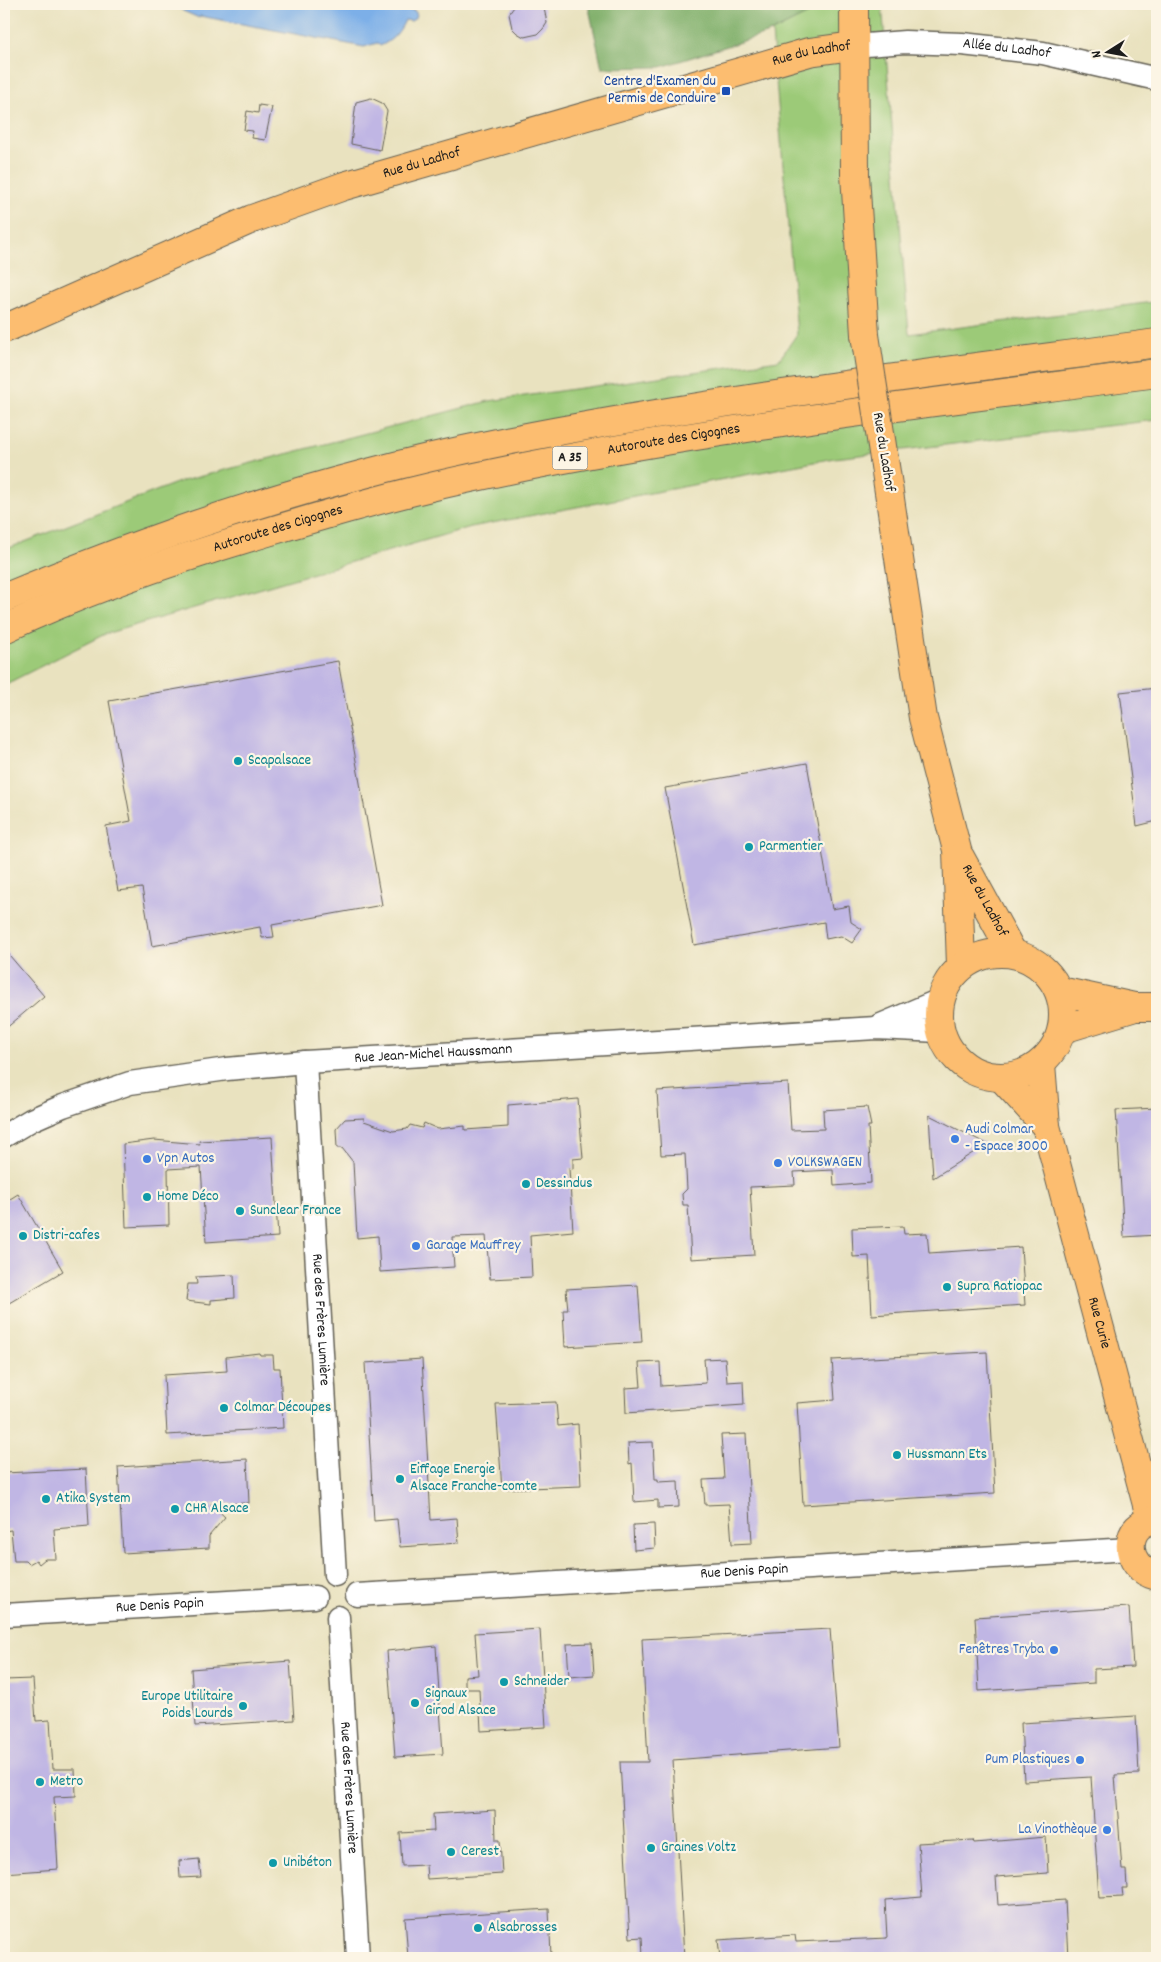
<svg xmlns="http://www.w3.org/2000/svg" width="1161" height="1962" viewBox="0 0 1161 1962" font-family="Dekko,sans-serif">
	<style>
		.green { fill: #9cca78; stroke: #5c734a }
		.forest { fill: #7dae68; stroke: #4c6542 }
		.water { fill: #7bafe8; stroke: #4c6682 }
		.building { fill: #c0b6e4 }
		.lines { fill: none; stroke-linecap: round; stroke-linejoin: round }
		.minor-casing { stroke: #646155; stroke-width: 25 }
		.major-casing { stroke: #646155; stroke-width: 30 }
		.highway-casing { stroke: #646155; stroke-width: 30 }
		.minor { stroke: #fff; stroke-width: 22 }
		.major { stroke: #fcbd6f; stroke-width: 28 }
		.highway { stroke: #fcbd6f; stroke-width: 28 }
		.major-bridge-casing { stroke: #646155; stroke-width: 30; stroke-linecap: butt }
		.major-bridge { stroke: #fcbd6f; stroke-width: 28 }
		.transit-dot { fill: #1a4fb4; stroke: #fcf5e5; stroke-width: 2 }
		.culture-dot { fill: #0f9aa8; stroke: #fcf5e5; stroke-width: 2 }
		.shop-dot { fill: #3f7fe0; stroke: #fcf5e5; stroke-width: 2 }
		.labels { text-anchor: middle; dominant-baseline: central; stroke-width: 4.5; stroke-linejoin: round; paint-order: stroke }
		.shield { fill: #fcf5e5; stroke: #5f5d58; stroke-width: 1 }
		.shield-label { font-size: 14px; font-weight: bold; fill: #1c1c1c }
		.street-label { font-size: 15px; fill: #1c1c1c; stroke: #fcf5e5 }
		.transit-label { font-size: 15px; fill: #164399; stroke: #fcf5e5; text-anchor: end }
		.culture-label { font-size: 15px; fill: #0d838f; stroke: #fcf5e5; text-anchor: start }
		.shop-label { font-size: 15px; fill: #366cbe; stroke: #fcf5e5; text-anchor: start }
	</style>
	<rect width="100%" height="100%" fill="#fcf5e5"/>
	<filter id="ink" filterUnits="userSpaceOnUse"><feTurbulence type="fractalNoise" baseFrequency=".02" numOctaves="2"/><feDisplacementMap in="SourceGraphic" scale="10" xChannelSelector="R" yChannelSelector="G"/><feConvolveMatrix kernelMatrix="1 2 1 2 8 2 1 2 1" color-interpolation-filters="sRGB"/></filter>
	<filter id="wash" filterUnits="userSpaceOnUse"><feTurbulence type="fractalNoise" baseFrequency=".0096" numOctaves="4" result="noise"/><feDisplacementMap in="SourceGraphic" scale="20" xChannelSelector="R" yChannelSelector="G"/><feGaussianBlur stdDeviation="1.12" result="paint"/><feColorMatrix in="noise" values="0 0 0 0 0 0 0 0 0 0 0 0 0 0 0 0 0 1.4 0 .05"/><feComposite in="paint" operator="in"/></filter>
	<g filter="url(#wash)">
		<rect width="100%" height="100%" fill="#e9e2bf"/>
		<path class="green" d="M823,4H882L909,334L1153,302L1155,322H1157V420L835,458L471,527L105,634L4,685V550L179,482L489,401L779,360L797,334L772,32L822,7Z"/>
		<path class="forest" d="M588,4H823L822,7L772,32L661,67L602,68Z"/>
		<path class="water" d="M175,4H407L408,9L415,11L417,15L412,21L405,20C400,32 392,41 380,46L377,43L364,47L200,16L199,18L183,11Z"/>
		<g id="blocks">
			<path class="building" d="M516,4H540L544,8L547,23L543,29L538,34L524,37L517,33L512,28L509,14Z
				M371,98L382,103L387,111L380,150L351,144L356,102Z
				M259,105L272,107L265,140L252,138L253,131L244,130L247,111L258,113Z
				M338,661L382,905L272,925L274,937L262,938L260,927L152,946L142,888L118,891L106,826L131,821L109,701Z
				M1157,688V821L1137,826L1120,692Z
				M807,763L832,909L849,906L851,922L862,929L852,943L841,936L826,939L824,922L694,945L665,788Z
				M4,949L44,996L4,1030Z
				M788,1083L791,1130L824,1129L823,1110L867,1107L871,1126H868L871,1183L834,1186L833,1170L794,1172L795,1185L750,1187L754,1255L691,1259L688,1205H683L682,1194L687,1189L685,1154L661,1155L657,1091Z
				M578,1099L583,1158L573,1159V1169L569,1168L573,1231L530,1235L532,1277L490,1279L486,1236L452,1237L454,1267L380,1272L378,1236L357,1238L353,1162L342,1148H337L336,1129L345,1119L364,1118V1121L393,1131L407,1129L410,1125L422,1128L424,1123L438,1129L465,1126V1130L508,1127V1105Z
				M1157,1108V1235L1124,1237L1116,1110Z
				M929,1115L987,1144L933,1178Z
				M272,1137L278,1237L206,1242L201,1167L168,1169L169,1225L126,1227L123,1144L154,1140L200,1144L199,1141Z
				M18,1194L63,1271L4,1306V1197L10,1199Z
				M903,1226L904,1234L927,1233L929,1253L1021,1247L1025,1305L872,1315L869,1256L853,1257L852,1228Z
				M234,1275L235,1298L211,1300V1304L186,1301L188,1284H197L196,1277Z
				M638,1285L642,1342L565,1347L563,1310H568L566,1289Z
				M987,1352L995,1493L803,1505L797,1403L835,1400L832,1360Z
				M259,1353L260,1355H273L274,1368H280L283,1428L167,1435L164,1375L227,1371L226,1357Z
				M725,1358L727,1382L743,1381L744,1405L626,1413L625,1388L641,1387L639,1363L660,1362L661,1386L706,1383L704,1359Z
				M422,1359L431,1520L457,1518L459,1543L400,1547L397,1519L374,1521L365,1363Z
				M556,1402L558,1426L578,1424L581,1486L502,1489L496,1404Z
				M746,1434L752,1543L732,1544L729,1504L705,1505L703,1480L724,1479L721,1435Z
				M653,1442L655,1479H658V1482L678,1481L679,1507L658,1508V1500L634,1502L632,1463L629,1464L628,1443Z
				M247,1459L249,1503L211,1504L225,1517L209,1536V1548L123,1553L118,1467Z
				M86,1469L89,1526L54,1529L56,1559H45L39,1564L36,1560L29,1564L26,1561H14L11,1530L4,1531V1473Z
				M654,1524L655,1548L634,1550L633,1525Z
				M1129,1607L1133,1667L1094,1669V1683L979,1691L975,1617Z
				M540,1629L546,1727L481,1731L479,1689H465V1676L478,1675L475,1633Z
				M830,1629L839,1747L673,1760L684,1958H643L642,1937L630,1938L620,1762H648L642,1639Z
				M592,1643L594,1675L569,1677L567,1644Z
				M436,1646L443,1754L395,1757L387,1651Z
				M290,1661L294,1720L195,1726L191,1669Z
				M33,1679L36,1721L50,1720L53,1769H75L76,1796L54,1797L58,1869L4,1873V1680Z
				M1136,1716L1139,1774L1115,1775L1122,1870H1126L1127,1888H1122L1123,1897L1099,1898L1091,1777L1024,1781L1021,1723Z
				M495,1810L496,1840H500L502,1874L427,1879L426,1865L402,1866L400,1833L434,1831L433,1814Z
				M1046,1837L1048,1873L996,1877L998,1905L1065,1900L1068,1958H720L718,1940L795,1935L796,1942L887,1938L885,1900L922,1897L918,1843L973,1840L974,1843Z
				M199,1859L201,1877L180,1878L179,1861Z
				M549,1909L551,1957L408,1958L405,1918Z"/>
		</g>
	</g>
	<g filter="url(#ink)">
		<use href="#blocks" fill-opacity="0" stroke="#646155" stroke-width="1"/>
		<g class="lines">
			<g class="minor-casing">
				<g id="minor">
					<path id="s1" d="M853,46L905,42L962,44L1043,53L1157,79"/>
					<path d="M881,1025L940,1000"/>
					<path id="s2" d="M305,1062L335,1575"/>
					<path id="s3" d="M4,1136L31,1120L63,1106L130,1083L227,1069L305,1062L876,1028L940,1031"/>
					<path id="s4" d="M357,1595L1130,1549"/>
					<path id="s5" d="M4,1615L315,1597"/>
					<path id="s6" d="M338,1617L358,1958"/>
				</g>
			</g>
			<g class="major-casing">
				<g id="major">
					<path d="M854,4L855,174L865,335"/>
					<path id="s7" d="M4,329L252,219L344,186L809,52L853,46"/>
					<path d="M884,459L923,718L957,850L961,966"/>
					<path id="s8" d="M960,857L1012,952"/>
					<circle cx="1001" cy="1015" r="62"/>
					<path d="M1060,991L1134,1007H1157"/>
					<path d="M1063,1029L1132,1008"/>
					<path id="s9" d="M1041,1064L1046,1126L1151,1520"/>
					<path d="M1002,1078L1046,1126"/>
					<path d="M1157,1520C1123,1521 1121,1568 1157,1576"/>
				</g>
			</g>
			<g class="highway-casing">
				<g id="highway">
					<path d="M4,598C121,549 241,506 364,474C456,449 550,432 644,416C814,387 986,366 1157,343"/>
					<path id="s10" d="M4,629C86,590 174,560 261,534C333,512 406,491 480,476C703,428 931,403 1157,373"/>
				</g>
			</g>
			<use href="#minor" class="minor"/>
			<use href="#major" class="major"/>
			<use href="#highway" class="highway"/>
			<g class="major-bridge-casing">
				<path id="major-bridge" d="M865,335L884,459"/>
			</g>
			<use href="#major-bridge" class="major-bridge"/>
		</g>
	</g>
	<rect class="transit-dot" x="721" y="86" width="10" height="10" rx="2.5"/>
	<g class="culture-dot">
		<circle cx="238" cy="761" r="5"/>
		<circle cx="749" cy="847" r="5"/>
		<circle cx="526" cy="1184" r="5"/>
		<circle cx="147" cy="1197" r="5"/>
		<circle cx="240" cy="1211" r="5"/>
		<circle cx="23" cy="1236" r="5"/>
		<circle cx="947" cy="1287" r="5"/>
		<circle cx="224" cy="1408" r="5"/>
		<circle cx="897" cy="1455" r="5"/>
		<circle cx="400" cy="1479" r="5"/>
		<circle cx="46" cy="1499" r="5"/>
		<circle cx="175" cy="1509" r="5"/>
		<circle cx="504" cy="1682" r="5"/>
		<circle cx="415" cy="1703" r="5"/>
		<circle cx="243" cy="1706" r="5"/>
		<circle cx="40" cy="1782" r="5"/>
		<circle cx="651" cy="1848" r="5"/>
		<circle cx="451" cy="1852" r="5"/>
		<circle cx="273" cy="1863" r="5"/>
		<circle cx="478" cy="1928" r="5"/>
	</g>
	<g class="shop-dot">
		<circle cx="955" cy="1139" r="5"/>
		<circle cx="147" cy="1159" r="5"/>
		<circle cx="778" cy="1163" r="5"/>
		<circle cx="416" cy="1246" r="5"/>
		<circle cx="1054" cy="1650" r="5"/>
		<circle cx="1080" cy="1760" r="5"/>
		<circle cx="1107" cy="1830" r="5"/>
	</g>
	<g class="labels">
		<rect class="shield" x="552.5" y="446.5" width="35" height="23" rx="4"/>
		<g class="shield-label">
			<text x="570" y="458">A 35</text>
		</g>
		<g class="street-label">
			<text stroke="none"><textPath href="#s1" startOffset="154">Allée du Ladhof</textPath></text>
			<text stroke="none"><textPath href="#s7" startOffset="855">Rue du Ladhof</textPath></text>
			<text stroke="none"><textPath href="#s7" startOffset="450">Rue du Ladhof</textPath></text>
			<text stroke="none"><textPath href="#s10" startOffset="698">Autoroute des Cigognes</textPath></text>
			<text transform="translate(883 452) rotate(81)">Rue du Ladhof</text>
			<text stroke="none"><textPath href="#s10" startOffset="292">Autoroute des Cigognes</textPath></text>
			<text stroke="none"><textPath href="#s8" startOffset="50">Rue du Ladhof</textPath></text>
			<text stroke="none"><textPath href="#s3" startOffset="442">Rue Jean-Michel Haussmann</textPath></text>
			<text stroke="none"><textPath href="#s2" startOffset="258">Rue des Frères Lumière</textPath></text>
			<text stroke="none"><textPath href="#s9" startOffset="266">Rue Curie</textPath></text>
			<text stroke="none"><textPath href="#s4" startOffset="388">Rue Denis Papin</textPath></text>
			<text stroke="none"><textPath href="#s5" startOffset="156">Rue Denis Papin</textPath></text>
			<text stroke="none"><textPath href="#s6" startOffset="171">Rue des Frères Lumière</textPath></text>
		</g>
		<g class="transit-label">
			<text x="716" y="82">Centre d'Examen du<tspan x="716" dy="17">Permis de Conduire</tspan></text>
		</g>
		<g class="culture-label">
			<text x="248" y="761">Scapalsace</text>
			<text x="759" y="847">Parmentier</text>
			<text x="536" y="1184">Dessindus</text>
			<text x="157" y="1197">Home Déco</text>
			<text x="250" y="1211">Sunclear France</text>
			<text x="33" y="1236">Distri-cafes</text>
			<text x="957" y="1287">Supra Ratiopac</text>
			<text x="234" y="1408">Colmar Découpes</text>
			<text x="907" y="1455">Hussmann Ets</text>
			<text x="410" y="1470">Eiffage Energie<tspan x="410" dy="17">Alsace Franche-comte</tspan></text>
			<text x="56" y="1499">Atika System</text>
			<text x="185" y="1509">CHR Alsace</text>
			<text x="514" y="1682">Schneider</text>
			<text x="425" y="1694">Signaux<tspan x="425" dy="17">Girod Alsace</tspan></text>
			<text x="233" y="1697" text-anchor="end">Europe Utilitaire<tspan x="233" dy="17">Poids Lourds</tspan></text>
			<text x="50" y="1782">Metro</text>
			<text x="661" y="1848">Graines Voltz</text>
			<text x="461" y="1852">Cerest</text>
			<text x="283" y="1863">Unibéton</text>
			<text x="488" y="1928">Alsabrosses</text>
		</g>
		<g class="shop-label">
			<text x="965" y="1130">Audi Colmar<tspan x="965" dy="17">- Espace 3000</tspan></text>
			<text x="157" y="1159">Vpn Autos</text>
			<text x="788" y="1163">VOLKSWAGEN</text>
			<text x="426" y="1246">Garage Mauffrey</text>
			<text x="1044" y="1650" text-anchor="end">Fenêtres Tryba</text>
			<text x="1070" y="1760" text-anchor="end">Pum Plastiques</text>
			<text x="1097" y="1830" text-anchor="end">La Vinothèque</text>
		</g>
	</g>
	<rect width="1161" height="1962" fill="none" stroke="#fcf5e5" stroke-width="20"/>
	<g transform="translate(1108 52) rotate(259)" stroke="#fcf5e5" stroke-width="4" paint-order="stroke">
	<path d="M0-4L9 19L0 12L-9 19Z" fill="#1c1c1c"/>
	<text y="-8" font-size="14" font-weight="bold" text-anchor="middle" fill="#1c1c1c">N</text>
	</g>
</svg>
